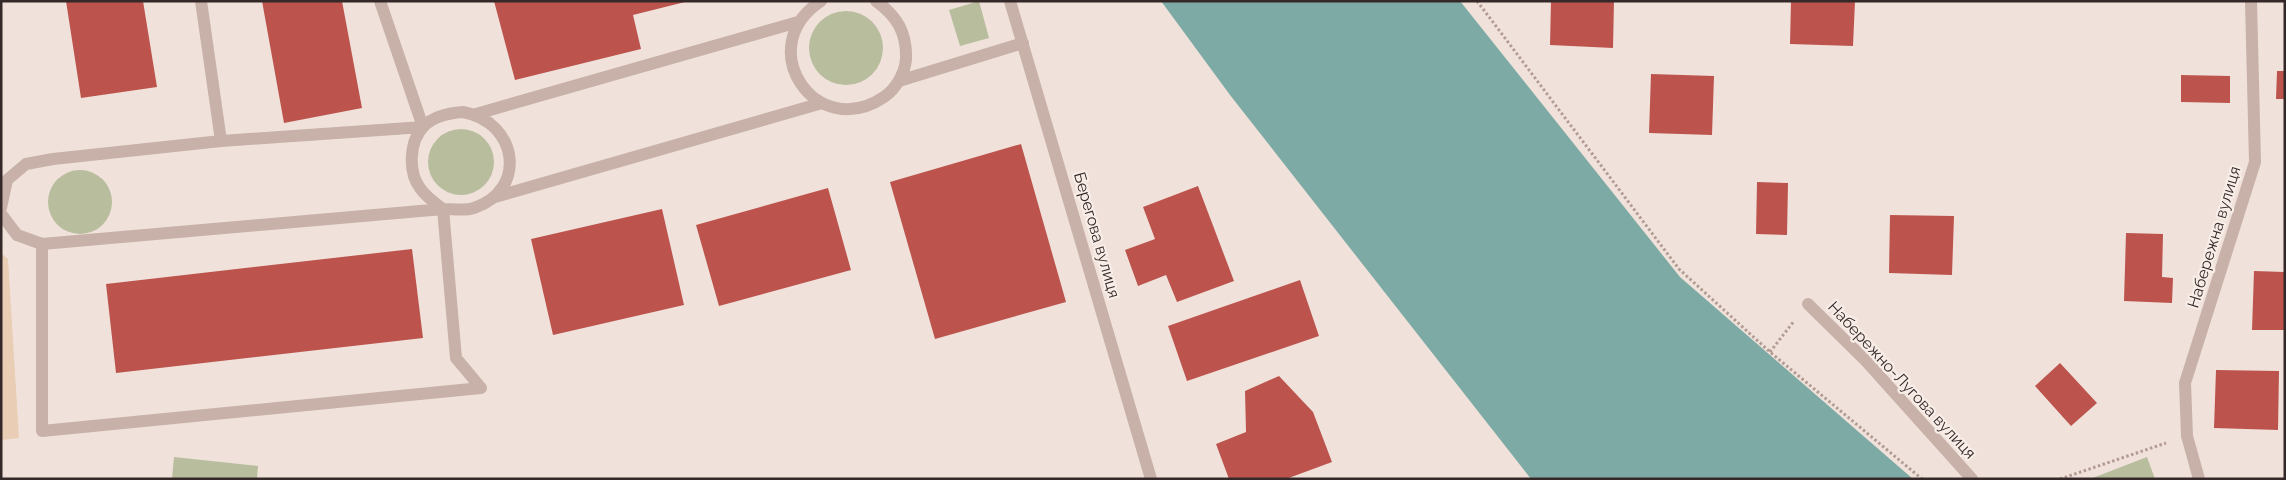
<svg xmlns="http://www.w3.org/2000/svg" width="2286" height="480" viewBox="0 0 2286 480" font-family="Raleway,sans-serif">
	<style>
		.green { fill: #b8bd9d }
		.sand { fill: #e9cdb4 }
		.water { fill: #7daaa4 }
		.building { fill: #bc544d }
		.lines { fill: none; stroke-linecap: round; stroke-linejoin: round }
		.path { stroke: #b29b93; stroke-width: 3; stroke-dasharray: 2.5 2.5; stroke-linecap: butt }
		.minor { stroke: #c7b1a8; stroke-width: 12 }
		.labels { text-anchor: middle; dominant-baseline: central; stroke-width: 4.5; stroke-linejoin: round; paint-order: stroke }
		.street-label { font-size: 16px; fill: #342928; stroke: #f8ede7 }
	</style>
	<rect width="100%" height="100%" fill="#f0e2db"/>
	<path class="green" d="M979,1L989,38L960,46L949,10Z
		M809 48a37 37 0 1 1 74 0a37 37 0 1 1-74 0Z
		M428 162a33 33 0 1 1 66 0a33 33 0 1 1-66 0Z
		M48 202a32 32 0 1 1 64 0a32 32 0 1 1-64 0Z
		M174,457L258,466L257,479H172Z
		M2147,457L2155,479H2090Z"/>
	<path class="sand" d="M1,253L8,259L19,438L1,440Z"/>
	<path class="water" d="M1161,1H1460L1680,277L1913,479H1531L1230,95Z"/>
	<path class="building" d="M66,1H143L157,87L81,98Z
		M262,1H342L362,108L284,123Z
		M494,1H685V2L633,15L641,49L515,80Z
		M1551,1H1614L1613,48L1550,45Z
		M1791,1H1855L1853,46L1790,44Z
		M2277,71H2285V99H2276Z
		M1651,74L1714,76L1712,135L1649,133Z
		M2181,75L2230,76V103L2181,102Z
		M1021,144L1066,302L935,339L890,182Z
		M1757,182L1788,183L1787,235L1756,234Z
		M1198,186L1234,281L1177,302L1166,275L1138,286L1125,250L1155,239L1143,207Z
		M828,188L851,270L719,306L696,225Z
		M662,209L684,305L553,335L531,239Z
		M1890,215L1954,216L1952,275L1889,273Z
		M2126,233L2163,234L2162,277L2173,278L2172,303L2124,301Z
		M412,249L423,338L116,373L106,284Z
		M2254,271L2285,272V330H2252Z
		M1300,280L1319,336L1187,381L1168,326Z
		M2060,363L2097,403L2071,426L2035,386Z
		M2216,370L2279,371L2278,430L2214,428Z
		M1279,376L1313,412L1332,462L1286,479H1229L1216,444L1246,432L1245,391Z"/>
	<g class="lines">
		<path class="path" d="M1477,1L1679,269L1770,352L1922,479
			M1770,352L1794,321
			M2060,479L2166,443"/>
		<path class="minor" d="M821,1C751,47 816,143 884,97C896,89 905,73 906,59C907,33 897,16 876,1
			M1010,1L1151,479
			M899,81L1023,43
			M463,112C518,122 528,190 474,208C465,211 453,209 443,209C435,203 426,197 420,188C408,172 409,141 424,126C434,116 449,113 463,112Z
			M476,114L798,22
			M221,141L423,127L380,1
			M495,197L822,103
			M1,208L7,180L26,164L53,159L221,141L201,1
			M1,214L17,235L42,244L443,209L456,358L481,388
			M42,244V431L481,388
			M1808,304L1866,361L1972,479
			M2199,479L2187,436L2185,383L2255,162L2251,1"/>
	</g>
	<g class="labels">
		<g class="street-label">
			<text transform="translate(1097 235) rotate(74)">Берегова вулиця</text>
			<text transform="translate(2214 237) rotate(-73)">Набережна вулиця</text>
			<text transform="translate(1902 380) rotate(47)">Набережно-Лугова вулиця</text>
		</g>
	</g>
	<rect width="2286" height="480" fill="none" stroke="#342928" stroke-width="5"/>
</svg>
